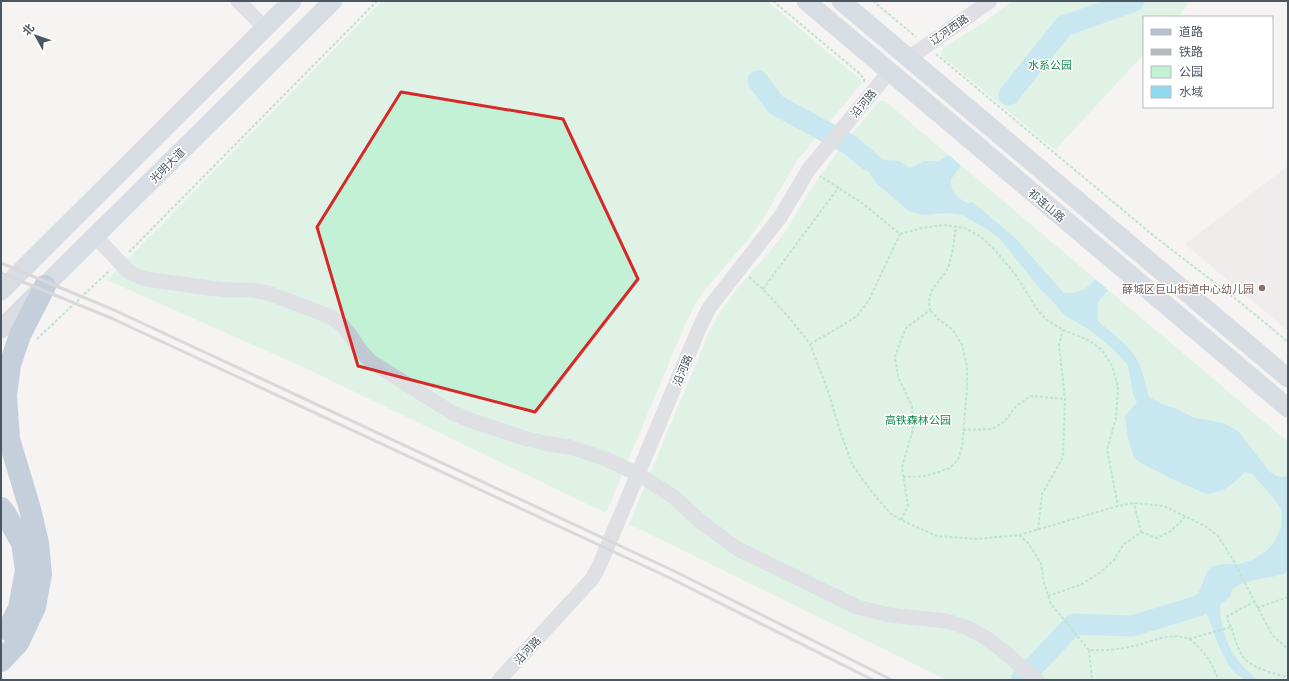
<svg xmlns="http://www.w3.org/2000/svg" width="1289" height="681" viewBox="0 0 1289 681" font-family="Lato,'Noto Sans SC',sans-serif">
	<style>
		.education { fill: #e6e4e5 }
		.green { fill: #c3f1d5 }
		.water { fill: #90daee }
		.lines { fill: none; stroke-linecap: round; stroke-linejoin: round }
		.river { stroke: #90daee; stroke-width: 21 }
		.path { stroke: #7ad0a6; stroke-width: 2; stroke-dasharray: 3 2; stroke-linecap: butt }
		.minor { stroke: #c1cad2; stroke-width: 15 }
		.major { stroke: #b3c2d1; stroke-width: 19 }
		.highway { stroke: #8ba5c1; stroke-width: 22 }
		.rail { stroke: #b5b8bd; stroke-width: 3 }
		.marked { fill: none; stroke: #d62828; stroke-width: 3; stroke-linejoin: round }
		.education-dot { fill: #8d6e63; stroke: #fff; stroke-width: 1.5 }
		.labels { text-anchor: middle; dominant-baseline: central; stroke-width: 3; stroke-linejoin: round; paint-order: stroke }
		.street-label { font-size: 11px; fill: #4a5661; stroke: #fff }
		.park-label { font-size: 11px; fill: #17864f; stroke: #fff }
		.education-label { font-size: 11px; fill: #785e54; stroke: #fff; text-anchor: end }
	</style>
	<rect width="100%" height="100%" fill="#f5f3f3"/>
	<path class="education" d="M1288,166V331L1185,244Z"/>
	<path class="green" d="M382,1H767L861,80L862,83L798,159L763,219L750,237L704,291L695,304L684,327L606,513L303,367L107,280Z
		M1012,1H1190L1179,17H1144V54L1055,150L941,55L942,50L945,47L986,21Z
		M879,101H885L1288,442V680H947L629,524L708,335L719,314L736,290L771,250L787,229L811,189L840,149Z"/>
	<path class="water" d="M852,135L867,149L885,160L899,161L910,168L924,161H938L949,155L961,166L951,179C951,193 955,196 967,203L973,202L1016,239L1064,293C1078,294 1086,290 1095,279L1108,290L1098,302V321C1111,333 1127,343 1136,358C1143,369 1145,385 1149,397L1162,404L1177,409L1195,418L1223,423L1238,431L1270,472L1278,477L1288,476V572C1271,580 1249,576 1233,589C1229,592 1224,597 1222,600C1219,606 1220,612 1221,618C1224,644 1238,665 1258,680H1245L1234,672L1228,664L1219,646L1209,619L1206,614L1198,606L1196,599L1207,572L1213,566L1225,564H1239L1252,560L1265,552L1274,543L1281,528L1282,510L1271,495L1252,474L1245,472C1233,484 1226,491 1209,494C1203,494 1142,465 1137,460C1128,449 1127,430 1125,416L1137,402L1133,394L1128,365L1112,348L1090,330L1064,315L1049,297L1041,290L1000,239L987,229L962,215L947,213L924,215L910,212L876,183L869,172L840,149Z"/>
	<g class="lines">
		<path class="river" d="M758,81L776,105L850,145L868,160
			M1009,95L1064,26L1134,1
			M1021,680L1074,624L1132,626L1198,606L1221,591"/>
		<path class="path" d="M773,1L859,73L864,79V82
			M873,1L916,37
			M936,54L1154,236L1246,307L1288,342
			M900,234L922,228L943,225L965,228L981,237L995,250L1015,274L1037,309L1047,320L1063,330L1088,340L1102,350L1112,366L1118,387L1116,418L1107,449L1118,506
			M129,252L377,1
			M749,277L763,289L792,321L810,344L828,391L840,431L852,464L871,491L890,513L901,520L937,536L977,539L1019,535L1118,506L1134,503L1164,506L1205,526L1218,536L1233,560L1272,635L1288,649
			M763,289L839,187
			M37,339L110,270
			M810,344L838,328L857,316L869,300L900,234L862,203L820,176
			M963,430L992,429L1004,422L1016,406L1031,396L1065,399
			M903,477L926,476L950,468L958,460L962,447L967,388V366L962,345L953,330L938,319L930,310
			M901,520L908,506L902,467L913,429L912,406L898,377L895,357L901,340L906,328L930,310C925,287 944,281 949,265C953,253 954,239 956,227
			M1038,530L1042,494L1063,457L1065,399L1059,345L1063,330
			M1141,532L1157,538L1171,531L1185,517
			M1019,535L1028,543L1041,563L1044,583L1051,604L1089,650C1106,651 1122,649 1138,645C1152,641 1168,634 1183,637C1190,638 1198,646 1202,651C1210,659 1214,670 1219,680
			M1048,596L1080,585L1101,572L1114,560L1123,545L1141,532L1134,503
			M1257,608L1288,597
			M1231,627L1227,619L1228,616L1253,602
			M1189,639L1231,627C1235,638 1238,653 1247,661C1256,669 1276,674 1288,677
			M1089,650L1092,680"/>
		<path class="minor" d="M238,1L265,28
			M909,58L990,1
			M95,236L127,270L135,275L146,279L209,288L226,290H252L268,293L331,317L341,324L351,336L359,349L370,361L451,412L472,421L524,438L548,444L570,447L606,459L638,474L674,497L701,522L738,549L857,607L889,615L947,621L968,628L986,638L1002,650L1037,680
			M499,680L592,579L600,564L698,331L709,308L781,216L809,169L889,72"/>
		<path class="major" d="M806,1L1288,408
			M841,1L1288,378
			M1,291L292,1
			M1,329L333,1"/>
		<path class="highway" d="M1,508L5,513L22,543L26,570L19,608L8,630
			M1,661L18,643L35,607L41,574L38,543L30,509L9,439L6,395L10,365L20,335L45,286"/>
		<path class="rail" d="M1,263L114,310L674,571L892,680
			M1,273L111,318L670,578L873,680"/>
	</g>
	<path d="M0 0H1289V681H0ZM401,92L563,119L638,279L535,412L358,366L317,227Z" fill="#f5f3f3" fill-opacity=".55" fill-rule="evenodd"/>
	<path class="marked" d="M401,92L563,119L638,279L535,412L358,366L317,227Z"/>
	<circle class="education-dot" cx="1262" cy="288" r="4"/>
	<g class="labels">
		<g class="street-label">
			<text transform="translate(949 29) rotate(-35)">辽河西路</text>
			<text transform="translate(863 103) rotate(-50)">沿河路</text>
			<text transform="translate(167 165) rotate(-45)">光明大道</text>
			<text transform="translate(1047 205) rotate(40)">祁连山路</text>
			<text transform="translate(682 370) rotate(-67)">沿河路</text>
			<text transform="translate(527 650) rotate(-47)">沿河路</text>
		</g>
		<g class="park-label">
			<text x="1050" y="64">水系公园</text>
			<text x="918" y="419">高铁森林公园</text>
		</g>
		<g class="education-label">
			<text x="1254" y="288">薛城区巨山街道中心幼儿园</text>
		</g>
	</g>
	<rect width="1289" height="681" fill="none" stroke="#4a5661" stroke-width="4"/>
	<rect x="1143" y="16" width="130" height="92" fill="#ffffff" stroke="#b7bbc0"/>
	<rect x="1151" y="29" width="20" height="6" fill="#b3c2d1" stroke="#b7bbc0"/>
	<text x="1179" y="36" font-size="12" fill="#4a5661">道路</text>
	<rect x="1151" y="49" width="20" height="6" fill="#b5b8bd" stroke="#b7bbc0"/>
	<text x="1179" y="56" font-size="12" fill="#4a5661">铁路</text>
	<rect x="1151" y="66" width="20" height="12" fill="#c3f1d5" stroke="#b7bbc0"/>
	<text x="1179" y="76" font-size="12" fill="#4a5661">公园</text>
	<rect x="1151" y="86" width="20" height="12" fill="#90daee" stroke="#b7bbc0"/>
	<text x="1179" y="96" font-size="12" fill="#4a5661">水域</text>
	<g transform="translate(36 36) rotate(310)" stroke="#ffffff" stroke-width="3" paint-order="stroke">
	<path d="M0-3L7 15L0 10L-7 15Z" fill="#4a5661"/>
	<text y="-6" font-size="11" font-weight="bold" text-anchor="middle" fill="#4a5661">北</text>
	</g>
</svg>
